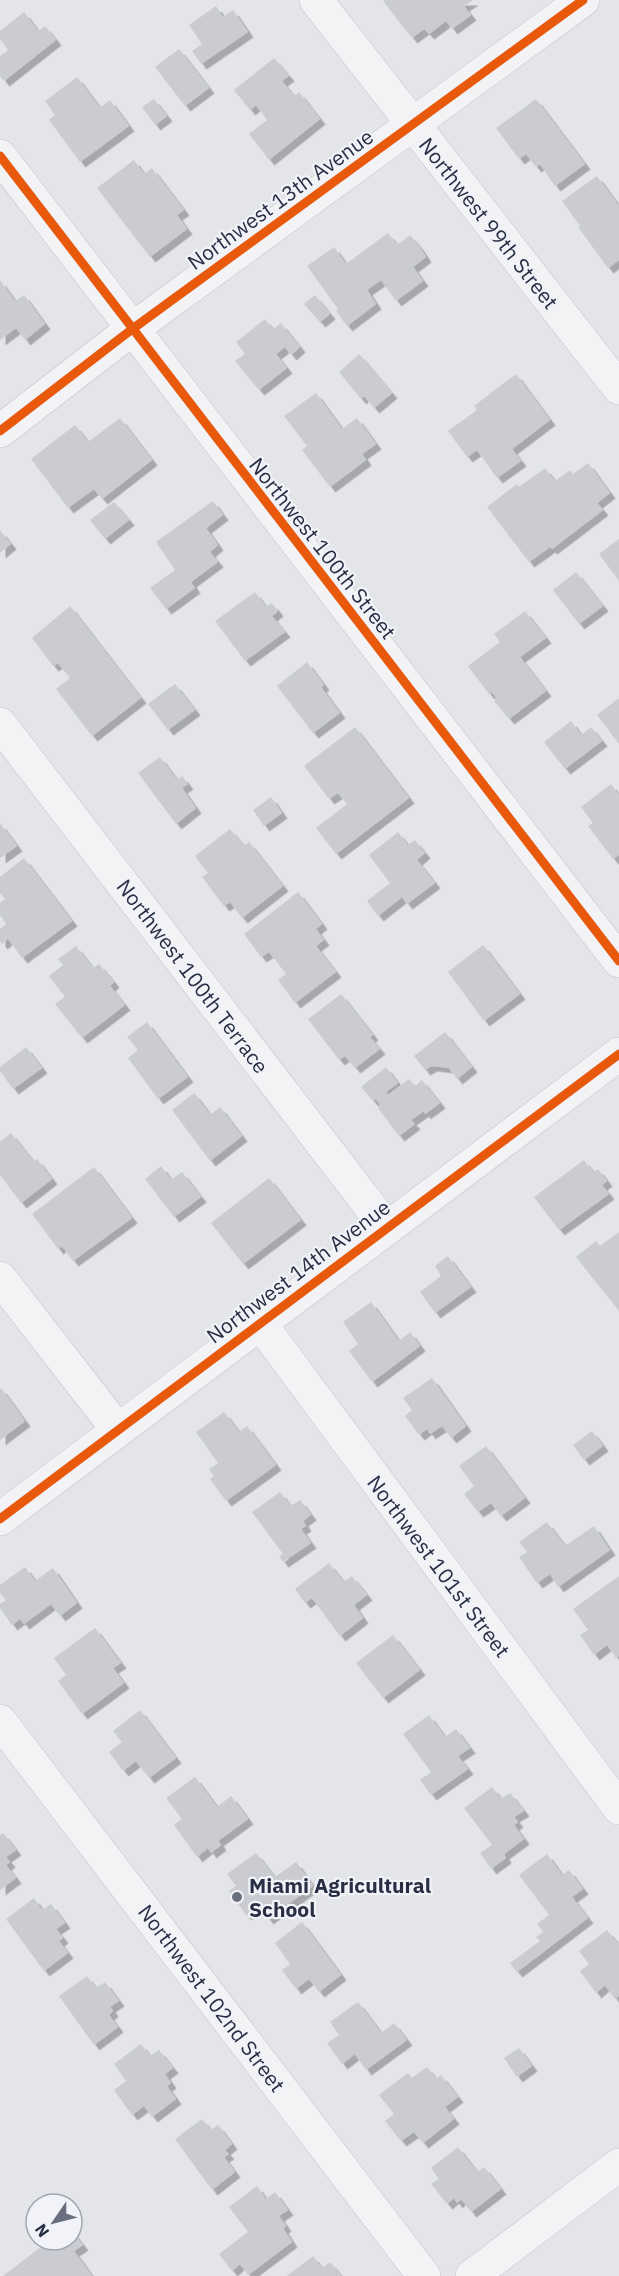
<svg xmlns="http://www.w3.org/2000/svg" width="619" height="2276" viewBox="0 0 619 2276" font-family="'IBM Plex Sans',sans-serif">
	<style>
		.building { fill: #caccd1; filter: url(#shadow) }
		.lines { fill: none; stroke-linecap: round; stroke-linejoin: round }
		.minor-casing { stroke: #c0c2c7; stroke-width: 34 }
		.minor { stroke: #f3f3f5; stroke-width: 33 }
		.cycleway-casing { stroke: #f1f3f8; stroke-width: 13 }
		.cycleway { stroke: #e8590c; stroke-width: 9 }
		.poi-dot { fill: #696f7e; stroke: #f1f3f8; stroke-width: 2 }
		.labels { text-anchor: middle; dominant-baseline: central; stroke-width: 4.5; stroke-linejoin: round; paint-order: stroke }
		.street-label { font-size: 21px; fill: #282f44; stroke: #f1f3f8 }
		.poi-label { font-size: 21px; font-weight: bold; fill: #282f44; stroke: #f1f3f8; text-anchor: start }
	</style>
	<defs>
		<filter id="shadow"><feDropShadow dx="5.5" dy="5.5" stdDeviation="0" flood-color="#0004"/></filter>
	</defs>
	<rect width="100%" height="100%" fill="#e3e5e9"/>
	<path class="building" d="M385,0H473L464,6L471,15L452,29L446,21L429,34L424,29L412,38L383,1Z
		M216,6L223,17L233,10L248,32L201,64L192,51L202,44L189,25Z
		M24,12L38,31L45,26L56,40L4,81L0,76V56L8,50L0,39V31Z
		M179,49L209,88L185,106L155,67Z
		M274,58L289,76L282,81L294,96L299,92L320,119L269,160L249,134L267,120L256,105L250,110L234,90Z
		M77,77L100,108L110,100L129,126L80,162L49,120L55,115L45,101Z
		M154,99L167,116L155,125L142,107Z
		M536,99L585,164L555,186L540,164L536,167L526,154L519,159L496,128Z
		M134,160L144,174L152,168L184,210L177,215L187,229L150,257L97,188Z
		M597,176L619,206V260L608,268L578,227L580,226L562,201Z
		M388,233L397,245L410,235L419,246L426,257L413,267L423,281L396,301L381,280L367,290L376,304L347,326L336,311L338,309L307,266L334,247L346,264Z
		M0,280L15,301L24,295L45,324L25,340L16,328L0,340Z
		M315,295L330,314L320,322L304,304Z
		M265,319L273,329L281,323L300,347L291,355L285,347L276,354L287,368L259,390L235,361L245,354L236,342Z
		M359,354L392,393L374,408L364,396L361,399L339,372Z
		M516,374L550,420L512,449L521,461L497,478L477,450L467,457L448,431L477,410L474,406Z
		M316,393L342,429L357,418L376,444L362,454L366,460L330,487L302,450L307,446L284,416Z
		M120,418L152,460L102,499L94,489L68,508L31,459L75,425L88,442Z
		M588,463L610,493L597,503L603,510L552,549L550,547L529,562L487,507L517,484L519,487L545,468L555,481L570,470L573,474Z
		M213,501L223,515L206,528L218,545L210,552L218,562L191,582L195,588L166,609L150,588L175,570L156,542Z
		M114,502L129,520L105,539L90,520Z
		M0,530L11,544L0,553Z
		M619,539V581L599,554Z
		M576,572L603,606L579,624L553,590Z
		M255,592L266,607L272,603L278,611L272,616L285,632L245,661L215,621Z
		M70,606L141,698L92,736L56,689L70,678L58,663L53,666L32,638Z
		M525,611L546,638L520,657L546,691L509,719L494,701L497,699L492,692L489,694L468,666L500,642L494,634Z
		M307,662L324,685L321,687L340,713L313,733L277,686Z
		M175,684L195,710L168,730L148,704Z
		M619,698V744L597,715Z
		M571,721L581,735L591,727L602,741L565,769L544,742Z
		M355,727L409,798L336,854L316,828L347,804L338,793L329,799L304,766Z
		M160,757L177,780L182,776L188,784L182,788L196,808L176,824L138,773Z
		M611,784L619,795V855L613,859L588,826L593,823L581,807Z
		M271,797L282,813L264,826L253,810Z
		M0,823L17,846L0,858Z
		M230,829L244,846L249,842L283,886L242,918L230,902L224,906L202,877L208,873L195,856Z
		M398,832L408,845L415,840L425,853L417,860L435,883L407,904L402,897L378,916L367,901L390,883L369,855Z
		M24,858L72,921L22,958L8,939L2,944L0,941V929L6,924L0,915V903L5,899L0,893V877Z
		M298,892L322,924L316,929L324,940L316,946L336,972L295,1003L278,980L286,974L269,952L261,957L244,934Z
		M483,945L520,994L484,1021L448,972Z
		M76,946L93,968L99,964L114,982L110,986L125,1005L82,1038L55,1004L65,997L49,976L63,965L58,959Z
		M341,994L373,1035L370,1037L380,1049L355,1068L345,1056L339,1060L308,1019Z
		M147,1022L188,1077L158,1099L128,1058L138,1050L127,1037Z
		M445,1032L472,1067L457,1079L449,1068L432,1066L425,1070L414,1056Z
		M26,1047L42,1068L13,1089L0,1071V1067Z
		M386,1067L398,1083L386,1092L388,1095L409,1079L415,1086L422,1080L440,1103L425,1114L424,1111L411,1120L415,1124L399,1136L378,1108L381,1106L376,1099L373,1101L361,1087Z
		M194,1093L210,1115L220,1107L242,1136L210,1161L172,1110Z
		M11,1133L33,1161L37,1159L52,1179L21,1203L0,1175V1142Z
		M584,1160L593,1172L598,1169L607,1181L602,1185L609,1194L559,1230L534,1197Z
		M161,1166L171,1180L182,1172L201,1197L174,1217L145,1179Z
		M94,1167L132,1218L73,1261L62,1246L58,1249L32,1214Z
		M269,1178L301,1220L243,1264L211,1223Z
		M619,1232V1311L576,1257L596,1241L600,1246Z
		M448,1256L471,1287L435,1313L420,1292L441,1276L435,1266Z
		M371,1302L399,1341L410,1332L420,1346L372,1382L349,1351L358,1344L343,1322Z
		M432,1378L466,1426L451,1438L442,1426L430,1434L427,1429L419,1435L405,1416L412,1410L403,1398Z
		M1,1388L25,1421L0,1440V1389Z
		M224,1412L239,1432L247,1426L276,1465L226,1501L210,1479L214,1476L209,1469L218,1463L196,1432Z
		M592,1431L603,1446L584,1460L573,1445Z
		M486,1446L525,1498L501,1516L491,1503L478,1512L464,1494L474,1486L459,1466Z
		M280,1492L291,1506L300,1500L311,1515L303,1521L306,1526L301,1529L311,1543L283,1562L279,1556L283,1554L252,1512Z
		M547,1522L565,1546L594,1526L610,1550L558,1587L550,1574L537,1583L519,1557L527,1552L519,1542Z
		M329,1563L344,1582L352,1576L367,1595L354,1605L363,1618L340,1636L312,1598L305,1603L295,1589Z
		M25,1567L35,1581L53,1568L77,1603L60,1616L51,1604L24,1624L20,1619L12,1625L0,1608V1604L6,1600L0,1593V1585Z
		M619,1576V1656L616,1658L607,1645L594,1655L580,1635L588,1630L573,1609Z
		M95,1628L121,1663L113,1668L124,1683L82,1714L58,1681L66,1675L54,1658Z
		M393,1635L420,1670L383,1698L356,1663Z
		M140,1710L176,1758L149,1778L136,1761L123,1771L109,1752L122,1742L113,1731Z
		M429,1715L445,1737L456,1729L470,1748L458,1756L468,1769L431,1795L420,1780L431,1772L403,1734Z
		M195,1777L217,1807L231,1796L248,1819L218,1841L221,1845L211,1853L208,1848L197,1857L174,1825L182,1819L166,1798Z
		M492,1787L501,1799L510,1793L524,1811L514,1817L518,1822L514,1825L524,1839L504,1854L506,1858L491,1869L480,1853L492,1845L464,1808Z
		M3,1833L16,1850L6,1857L10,1862L6,1865L16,1878L0,1890V1835Z
		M256,1853L275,1877L296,1862L313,1886L268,1919L258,1905L246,1915L229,1891L236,1886L227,1874Z
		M547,1854L562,1875L569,1870L583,1889L572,1897L588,1918L517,1972L510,1963L540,1941L536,1937L543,1932L537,1924L549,1915L519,1875Z
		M34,1898L42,1910L51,1904L65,1923L56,1929L63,1938L59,1941L68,1953L44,1971L6,1919Z
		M302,1922L341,1975L319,1992L309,1979L296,1989L282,1970L290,1964L275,1943Z
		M607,1930L617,1943L619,1941V1996L615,1999L605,1985L596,1993L580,1971L589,1964L579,1951Z
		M87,1976L96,1988L105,1982L119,2001L110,2007L113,2011L109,2015L118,2027L94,2045L59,1996Z
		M358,2002L381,2033L394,2023L407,2040L366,2070L355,2054L342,2064L327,2043L339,2035L330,2022Z
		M141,2044L150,2056L159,2050L173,2068L165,2074L171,2083L167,2086L176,2099L152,2117L144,2106L132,2115L114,2090L126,2081L114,2064Z
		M519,2048L532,2066L517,2077L504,2058Z
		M427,2067L436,2079L441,2075L458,2097L445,2107L454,2119L423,2143L414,2132L401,2141L385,2121L394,2114L379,2095L408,2073L412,2078Z
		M202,2119L211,2130L218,2125L232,2144L225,2150L229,2154L224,2157L235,2172L212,2190L175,2139Z
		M458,2147L477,2172L484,2167L501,2189L471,2212L461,2199L457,2203L454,2198L447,2204L431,2184L439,2179L431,2168Z
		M257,2186L266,2199L275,2192L288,2210L279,2216L286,2226L283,2228L292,2242L248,2275L240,2264L232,2271L219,2254L248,2232L229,2207Z
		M72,2231L83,2245L74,2251L92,2276H3L50,2240H72Z
		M313,2256L322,2268L330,2262L341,2276H287Z"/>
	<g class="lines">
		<g class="minor-casing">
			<path id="minor" d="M316,0L619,388
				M0,156L619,961
				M0,431L131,330L583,0
				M0,724L386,1227
				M0,1278L118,1430
				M260,1323L619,1808
				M0,1519L619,1054
				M0,1721L424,2276
				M472,2276L619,2165"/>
		</g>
		<use href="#minor" class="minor"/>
		<g class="cycleway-casing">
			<path id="cycleway" d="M0,156L619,961
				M0,431L131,330L583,0
				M0,1519L619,1054"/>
		</g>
		<use href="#cycleway" class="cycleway"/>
	</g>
	<circle class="poi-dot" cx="237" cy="1897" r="6"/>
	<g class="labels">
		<g class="street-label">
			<text transform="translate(280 199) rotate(-36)">Northwest 13th Avenue</text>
			<text transform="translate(489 223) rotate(52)">Northwest 99th Street</text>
			<text transform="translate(323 548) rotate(52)">Northwest 100th Street</text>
			<text transform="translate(193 976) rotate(53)">Northwest 100th Terrace</text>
			<text transform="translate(298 1271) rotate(-37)">Northwest 14th Avenue</text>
			<text transform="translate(439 1566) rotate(53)">Northwest 101st Street</text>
			<text transform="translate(212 1998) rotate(53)">Northwest 102nd Street</text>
		</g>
		<g class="poi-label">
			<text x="249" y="1885">Miami Agricultural<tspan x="249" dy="24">School</tspan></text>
		</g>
	</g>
	<g transform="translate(54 2222) rotate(235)"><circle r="28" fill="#f1f3f8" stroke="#a1a5b0" stroke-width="1.5"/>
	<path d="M0-4.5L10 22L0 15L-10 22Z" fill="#696f7e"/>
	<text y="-9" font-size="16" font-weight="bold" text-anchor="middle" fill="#282f44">N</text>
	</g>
</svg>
